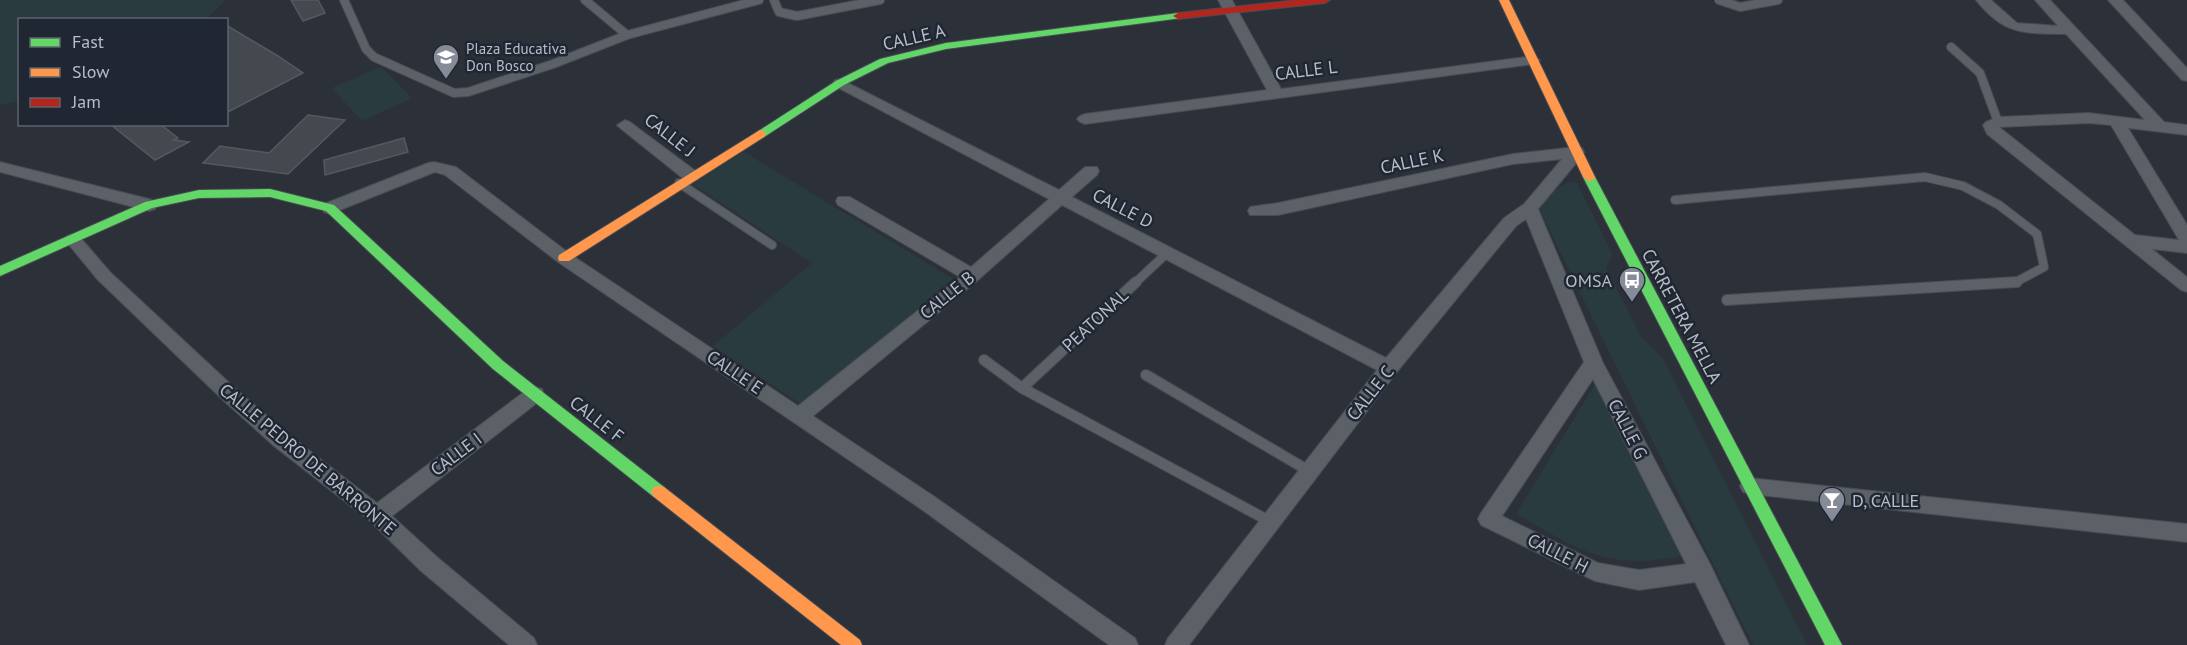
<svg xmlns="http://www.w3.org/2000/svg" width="2187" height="645" viewBox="0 0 2187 645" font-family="'PT Sans',sans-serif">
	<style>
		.green { fill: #2a3b3f }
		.building { fill: #44494f; stroke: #545961; stroke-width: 1.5 }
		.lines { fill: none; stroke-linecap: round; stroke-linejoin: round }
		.lane-far1-casing { stroke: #484c52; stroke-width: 10 }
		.lane-casing { stroke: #484c52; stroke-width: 12 }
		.street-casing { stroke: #484c52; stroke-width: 2 }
		.fast-casing { stroke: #484c52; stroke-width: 2 }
		.slow-casing { stroke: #484c52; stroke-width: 2 }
		.jam-casing { stroke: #484c52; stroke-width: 2 }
		.lane-far1 { stroke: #5c6067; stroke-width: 8 }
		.lane { stroke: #5c6067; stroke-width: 10 }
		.street { fill: #5c6067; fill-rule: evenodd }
		.fast { fill: #63d668; fill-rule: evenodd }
		.slow { fill: #ff974d; fill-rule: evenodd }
		.jam { fill: #b3261e; fill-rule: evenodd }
		.labels { text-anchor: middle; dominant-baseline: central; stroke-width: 5; stroke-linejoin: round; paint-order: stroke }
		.far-poi-label { font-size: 15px; fill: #b7bdc9; stroke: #202733; text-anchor: start }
		.street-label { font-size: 18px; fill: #b7bdc9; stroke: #202733 }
		.poi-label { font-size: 18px; fill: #b7bdc9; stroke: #202733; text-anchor: end }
	</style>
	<rect width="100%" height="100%" fill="#2c3139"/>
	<path class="green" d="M0,0H222L225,1L206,19L20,20L19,101L0,105Z
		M381,67L412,98L362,121L332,88Z
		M744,152L953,279L804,406L713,346L812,263L693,184Z
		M1571,182L1577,183L1612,254L1606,268L1642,338L1663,359L1807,645H1753L1540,211C1545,198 1557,186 1571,182Z
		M1596,383L1681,556C1604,571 1580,549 1516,514Z"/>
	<path class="building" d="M291,0H318L325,13L303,21Z
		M226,25L278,56L303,73L226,113Z
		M308,115L345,120L288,174L203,163L220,146L269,153Z
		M110,124H160L178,138L174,140L189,142L155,160Z
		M404,138L408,152L325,175L324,160Z"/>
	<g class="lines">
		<g class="lane-far1-casing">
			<path id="lane-far1" d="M344,0L366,49L374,57L454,93L468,92L553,64L627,35L759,0
				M585,0L627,35
				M774,0L779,12L797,16L880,0
				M1719,0L1740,7L1778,0
				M1951,47L1980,73L1998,122
				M679,183L772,245
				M1675,200L1925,177L1963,186L1999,205L2037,234L2044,267L2016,282L1997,283
				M1135,283L1167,253"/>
		</g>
		<g class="lane-casing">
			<path id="lane" d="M1727,300L2017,282
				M984,360L1022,388L1271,522
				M1146,375L1309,471
				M1022,388L1136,282"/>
		</g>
		<g class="street-casing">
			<path id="street" d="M1218,0H1232L1281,89L1533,56L1540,60L1533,64L1085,124L1080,122L1077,119L1080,116L1085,114L1267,90Z
				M1976,0H1991L2017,23L2058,26L2035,0H2050L2164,122L2187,125V135L2128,128L2187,225V253L2152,249L2187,277V292L2181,290L1987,134L1983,125L1986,122L1998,117L2089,113L2145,120L2066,34C2024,33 2005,36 1976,0ZM2089,123L2111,125L2179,240L2135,235L1999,127Z
				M2108,0H2123L2187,68V81L2182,80Z
				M840,79L1059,190L1085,167H1097L1099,171L1097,175L1072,197L1386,358L1504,218L1524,204L1562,159L1513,164L1278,215H1250L1248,211L1250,207L1278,203L1513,154L1576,147L1582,148L1584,152L1582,156L1538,209L1603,363L1710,564L1749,645H1726L1695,582L1639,590L1595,581L1481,525L1478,519L1481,513L1584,362L1526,219L1516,226L1396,373L1189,645H1165L1168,638L1377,370L1062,205L978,280L813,416L935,497L1135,638L1138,645H1109L921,509L558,262L445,175L435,172L330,214L324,212L322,208L324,204L428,163L434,162L456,167L570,254L798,406L960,277L838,205L836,201L838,197H850L971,267L1049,199L835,86L833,83L835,80ZM1593,379L1686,564L1639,570L1598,563L1502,516Z
				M625,120L630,122L697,172L699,176L697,180H685L620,128L617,125Z
				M0,162L149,199L155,201L157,205L155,209L149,211L0,172Z
				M73,234L79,236L110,272L237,390L288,434L377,503L528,389L535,387L542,389L544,394L542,399L392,516L437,557L534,638L537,645H509L421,571L370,521L274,446L223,400L98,280L65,240L67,236Z
				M1750,478L2187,524V542L1750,494L1743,492L1740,486L1743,480Z"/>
		</g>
		<g class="fast-casing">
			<path id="fast" d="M1178,13L1182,14V18L946,49L888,63L844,85L764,137L760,138L754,134L836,81L880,59L946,43Z
				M1589,173L1595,177L1842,645H1825L1583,177Z
				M270,189L334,205L503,361L664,487L667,492L664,497L659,498L654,497L493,369L326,211L270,197L199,198L152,208L0,276V266L145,202L199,190Z"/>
		</g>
		<g class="slow-casing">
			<path id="slow" d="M1499,0H1509L1595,177L1593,180L1589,181L1583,177Z
				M760,130L764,131L766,134L764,137L569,261H559L558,258L559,255Z
				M659,486L664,487L860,640L862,645H841L654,497L651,492L654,487Z"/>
		</g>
		<g class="jam-casing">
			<path id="jam" d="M1297,0H1330L1325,3L1178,19L1173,16L1178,13Z"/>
		</g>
		<use href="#lane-far1" class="lane-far1"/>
		<use href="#lane" class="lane"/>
		<use href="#street" class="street"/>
		<use href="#fast" class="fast"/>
		<use href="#slow" class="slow"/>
		<use href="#jam" class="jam"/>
	</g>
	<defs>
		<g id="school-pin" transform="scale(1.35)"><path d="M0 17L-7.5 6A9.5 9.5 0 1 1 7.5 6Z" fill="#868c97" stroke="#202733"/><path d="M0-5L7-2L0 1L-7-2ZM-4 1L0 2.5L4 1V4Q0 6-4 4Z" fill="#fff"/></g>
		<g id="bus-pin" transform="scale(1.35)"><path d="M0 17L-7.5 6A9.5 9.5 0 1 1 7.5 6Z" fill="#868c97" stroke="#202733"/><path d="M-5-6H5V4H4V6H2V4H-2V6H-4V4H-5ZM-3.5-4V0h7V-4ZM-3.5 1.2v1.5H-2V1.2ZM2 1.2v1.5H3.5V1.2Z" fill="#fff"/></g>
		<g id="bar-pin" transform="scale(1.35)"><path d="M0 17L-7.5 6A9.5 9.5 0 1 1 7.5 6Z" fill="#868c97" stroke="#202733"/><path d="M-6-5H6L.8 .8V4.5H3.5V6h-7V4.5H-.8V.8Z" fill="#fff"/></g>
	</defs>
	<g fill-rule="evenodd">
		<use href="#school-pin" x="446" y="57"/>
		<use href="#bus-pin" x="1632" y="280"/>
		<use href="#bar-pin" x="1832" y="500"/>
	</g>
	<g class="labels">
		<g class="far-poi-label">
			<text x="466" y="48">Plaza Educativa<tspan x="466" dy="17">Don Bosco</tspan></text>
		</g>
		<g class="street-label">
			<text transform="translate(914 37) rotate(-13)">CALLE A</text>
			<text transform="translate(1306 70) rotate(-7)">CALLE L</text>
			<text transform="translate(670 135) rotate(38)">CALLE J</text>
			<text transform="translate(1412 161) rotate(-12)">CALLE K</text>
			<text transform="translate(1123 208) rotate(27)">CALLE D</text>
			<text transform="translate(947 295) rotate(-39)">CALLE B</text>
			<text transform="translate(1682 316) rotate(62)">CARRETERA MELLA</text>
			<text transform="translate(1095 320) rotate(-43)">PEATONAL</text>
			<text transform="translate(735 372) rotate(34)">CALLE E</text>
			<text transform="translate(1370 393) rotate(-52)">CALLE C</text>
			<text transform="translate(597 419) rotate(38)">CALLE F</text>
			<text transform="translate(1628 429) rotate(63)">CALLE G</text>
			<text transform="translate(456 454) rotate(-37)">CALLE I</text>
			<text transform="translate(308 459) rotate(40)">CALLE PEDRO DE BARRONTE</text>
			<text transform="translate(1558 553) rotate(27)">CALLE H</text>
		</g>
		<g class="poi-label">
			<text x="1612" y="280">OMSA</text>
			<text x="1852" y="500" text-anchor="start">D, CALLE</text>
		</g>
	</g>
	<rect x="18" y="18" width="210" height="108" fill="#202733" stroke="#5c636f" stroke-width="1.5"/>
	<rect x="30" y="38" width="30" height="9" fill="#63d668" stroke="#5c636f" stroke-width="1.5"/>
	<text x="72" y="48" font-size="18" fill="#b7bdc9">Fast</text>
	<rect x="30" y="68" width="30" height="9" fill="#ff974d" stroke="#5c636f" stroke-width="1.5"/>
	<text x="72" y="78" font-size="18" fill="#b7bdc9">Slow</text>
	<rect x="30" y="98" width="30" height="9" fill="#b3261e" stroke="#5c636f" stroke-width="1.5"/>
	<text x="72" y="108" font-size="18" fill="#b7bdc9">Jam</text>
</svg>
